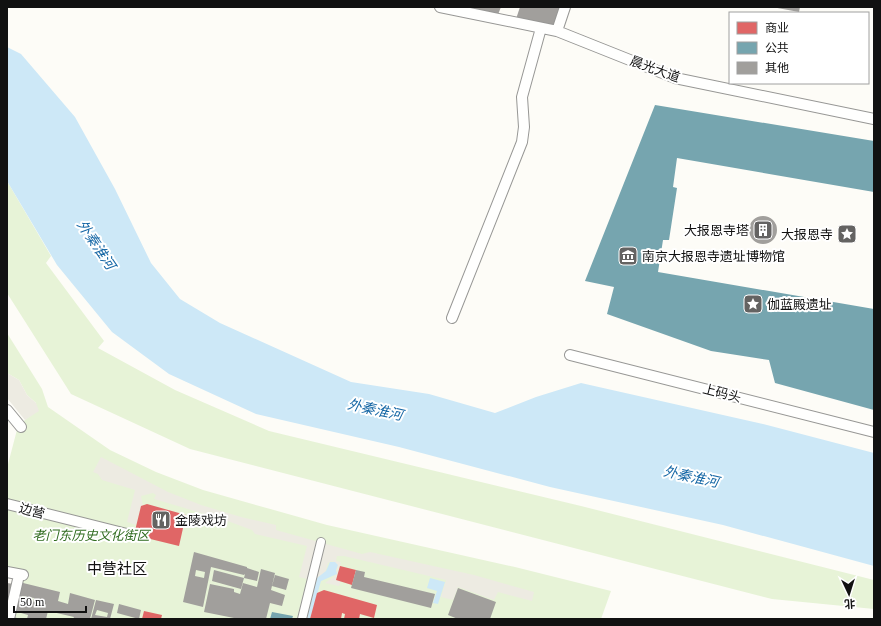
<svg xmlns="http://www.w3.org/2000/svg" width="881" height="626" viewBox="0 0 881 626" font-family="'Times New Roman','Noto Sans SC',serif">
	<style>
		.green { fill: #e7f3d7 }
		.plaza { fill: #edebe2 }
		.water { fill: #cde8f7 }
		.shops { fill: #e06666 }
		.public { fill: #76a5af }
		.building { fill: #a19f9c; fill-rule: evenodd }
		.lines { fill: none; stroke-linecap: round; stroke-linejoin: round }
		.pedestrian-casing { stroke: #979795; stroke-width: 10 }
		.minor-casing { stroke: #979795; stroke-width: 12 }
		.pedestrian { stroke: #fffffe; stroke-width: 8 }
		.minor { stroke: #fffffe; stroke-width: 10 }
		.labels { text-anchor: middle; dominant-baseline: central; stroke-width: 4; stroke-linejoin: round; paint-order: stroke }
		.street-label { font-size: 13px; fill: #111; stroke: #fff }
		.poi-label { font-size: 13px; fill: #111; stroke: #fff; text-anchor: start }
		.park-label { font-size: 13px; font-style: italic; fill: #2f6b1f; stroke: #fff }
		.water-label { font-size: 14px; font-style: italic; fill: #1768a6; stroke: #fff }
		.quarter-label { font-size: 15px; fill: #111; stroke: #fff }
	</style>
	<rect width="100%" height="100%" fill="#fdfcf7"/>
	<path class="green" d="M7,181L51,256L46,263L104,341L98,348L175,390L269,431L581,506L874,580V609L772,599L190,449L71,394L7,293Z
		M7,333L42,389L48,407L110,450L156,472L203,490L327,525L515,567L611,591L601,619H7L15,579L7,577V468L18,426L32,414L36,403L27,395L19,380L7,373Z"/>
	<path class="plaza" d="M7,373L19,380L27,395L36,403L39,411L25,420L7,398Z
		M101,457L168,492L201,505L241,517L276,525V530L362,554L370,552L474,575L534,592L532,601L498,592L494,600L458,587L453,600L441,597L446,580L344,556H337L336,561L341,562L336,580L341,581L339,586L325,583L336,575L338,565L332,561L328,563L325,573L317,578L308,619H297L307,579L299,577L307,546L255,534L252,530L222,519L154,499L156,495L153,493L141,496L143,506L141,507L136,525L127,522L135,490L102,480L98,474L93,472Z"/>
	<path class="water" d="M7,47L21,54L75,117L115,189L151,263L180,299L220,323L351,382L429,394L495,413L536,397L581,383L767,425L874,453V566L723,525L550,487L399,447L256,414L169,374L112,332L57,265L7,181Z
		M330,562H335L338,565L336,570L337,574L321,581L310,619H307L317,578L326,571Z
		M430,578L445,582L438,604L433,603L437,591L427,588Z"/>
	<path class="shops" d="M147,504L186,515L179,546L134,535L141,506Z
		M340,566L356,570L352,585L336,580Z
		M324,590L377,605L374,618L360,614L359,619H344L345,614L342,613L341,619H310L317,593Z
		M144,611L162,615L161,619H142Z"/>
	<path class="public" d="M655,105L874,141V192L677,158L673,187L677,188L669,240H663L658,272L874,309V410L775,383L769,360L711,351L607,314L614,287L585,281Z
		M272,612L293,616L292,619H270Z"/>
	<path class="building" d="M471,7H501L497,17Z
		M520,7H561L551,35L515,22Z
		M772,7H800L799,12Z
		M749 230a14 14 0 1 1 28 0a14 14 0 1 1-28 0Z
		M194,552L247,567V568L259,572L257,581L244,578L245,574L244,575L211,567L203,607L183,602ZM196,570L205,572L204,578L195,576Z
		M261,569L275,573L271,590L285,595L282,606L270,603L266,619H239L204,612L210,584L234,589V592L240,594L243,583L257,587Z
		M214,570L244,578L241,589L212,581Z
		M356,570L365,572L364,577L435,594L431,608L351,588Z
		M275,575L289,579L286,590L272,586Z
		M19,582L60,592L58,601L68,604L70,593L95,600L90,619H73L74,617L48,611L46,619H27L28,615L14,611L13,617L21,619H11ZM22,596L34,598L33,603L20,601Z
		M7,583L14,584L7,613Z
		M458,588L496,602L490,619H458L448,615Z
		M96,600L114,604L110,619H91ZM97,610L108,613L107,617L95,615Z
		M119,604L141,610L139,619L117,613Z"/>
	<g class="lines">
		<g class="pedestrian-casing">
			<path id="pedestrian" d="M302,619L321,542"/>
		</g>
		<g class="minor-casing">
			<path id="minor" d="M440,7L557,31L675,78L874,119
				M557,31L565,7
				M452,318L522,142L524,127L522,97L541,28
				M570,355L874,432
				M7,410L21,427
				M7,504L127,534
				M7,572L23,575
				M9,619L19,575"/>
		</g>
		<use href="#pedestrian" class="pedestrian"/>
		<use href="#minor" class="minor"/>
	</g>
	<defs>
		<g id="building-square" transform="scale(1)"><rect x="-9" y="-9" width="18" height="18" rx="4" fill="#646362" stroke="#fff"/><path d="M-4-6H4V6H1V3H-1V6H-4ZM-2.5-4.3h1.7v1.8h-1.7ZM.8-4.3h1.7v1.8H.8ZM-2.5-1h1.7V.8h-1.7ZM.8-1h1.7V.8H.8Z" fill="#fff"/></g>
		<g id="sight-square" transform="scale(1)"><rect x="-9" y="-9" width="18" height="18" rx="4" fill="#646362" stroke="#fff"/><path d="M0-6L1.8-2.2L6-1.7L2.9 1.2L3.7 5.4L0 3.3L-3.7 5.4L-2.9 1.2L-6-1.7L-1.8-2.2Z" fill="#fff"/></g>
		<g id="museum-square" transform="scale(1)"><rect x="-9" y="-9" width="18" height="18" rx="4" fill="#646362" stroke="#fff"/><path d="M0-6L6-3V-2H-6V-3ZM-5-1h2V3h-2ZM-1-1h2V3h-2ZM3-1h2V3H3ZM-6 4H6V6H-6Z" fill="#fff"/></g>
		<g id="restaurant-square" transform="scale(1)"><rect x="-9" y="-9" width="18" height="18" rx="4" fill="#646362" stroke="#fff"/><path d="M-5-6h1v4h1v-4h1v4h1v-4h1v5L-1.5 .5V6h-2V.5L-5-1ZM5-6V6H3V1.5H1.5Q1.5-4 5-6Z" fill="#fff"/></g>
	</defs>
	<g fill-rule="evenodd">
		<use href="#building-square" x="763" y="230"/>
		<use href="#sight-square" x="847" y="234"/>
		<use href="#museum-square" x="628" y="256"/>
		<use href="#sight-square" x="753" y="304"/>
		<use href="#restaurant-square" x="161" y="520"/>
	</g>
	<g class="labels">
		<g class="street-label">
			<text transform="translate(655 69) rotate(20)">晨光大道</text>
			<text transform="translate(722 393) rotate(14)">上码头</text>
			<text transform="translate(32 511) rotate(15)">边营</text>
		</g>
		<g class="poi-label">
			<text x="749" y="230" text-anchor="end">大报恩寺塔</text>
			<text x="833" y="234" text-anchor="end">大报恩寺</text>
			<text x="642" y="256">南京大报恩寺遗址博物馆</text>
			<text x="767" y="304">伽蓝殿遗址</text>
			<text x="175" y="520">金陵戏坊</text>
		</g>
		<g class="park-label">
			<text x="91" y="535">老门东历史文化街区</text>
		</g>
		<g class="water-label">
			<text transform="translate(96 245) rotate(56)">外秦淮河</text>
			<text transform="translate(375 410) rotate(12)">外秦淮河</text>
			<text transform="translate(691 477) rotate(12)">外秦淮河</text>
		</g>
		<g class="quarter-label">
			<text x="117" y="569">中营社区</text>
		</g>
	</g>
	<rect width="881" height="626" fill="none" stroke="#111111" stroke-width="16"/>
	<rect x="729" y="12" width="140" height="72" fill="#ffffff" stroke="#a0a0a0"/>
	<rect x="737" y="22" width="20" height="12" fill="#e06666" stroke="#a0a0a0"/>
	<text x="765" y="32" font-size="12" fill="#111111">商业</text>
	<rect x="737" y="42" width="20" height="12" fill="#76a5af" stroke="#a0a0a0"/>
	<text x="765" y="52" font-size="12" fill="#111111">公共</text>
	<rect x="737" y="62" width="20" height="12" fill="#a19f9c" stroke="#a0a0a0"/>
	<text x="765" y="72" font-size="12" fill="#111111">其他</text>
	<g transform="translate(849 594) rotate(176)" stroke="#ffffff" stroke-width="3" paint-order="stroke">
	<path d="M0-3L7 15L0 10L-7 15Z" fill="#111111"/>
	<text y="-6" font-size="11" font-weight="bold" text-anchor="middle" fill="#111111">北</text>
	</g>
	<path d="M14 606v6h72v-6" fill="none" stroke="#111111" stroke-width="2"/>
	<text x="20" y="606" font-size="12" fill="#111111" stroke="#ffffff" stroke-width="3" paint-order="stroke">50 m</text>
</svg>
